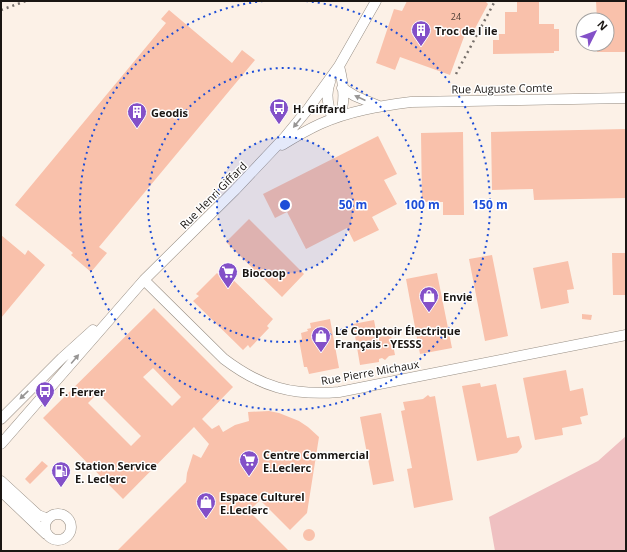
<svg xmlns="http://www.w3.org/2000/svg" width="627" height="552" viewBox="0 0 627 552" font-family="'Open Sans',sans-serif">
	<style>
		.green { fill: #efc0c1 }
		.building { fill: #f9c1ab; fill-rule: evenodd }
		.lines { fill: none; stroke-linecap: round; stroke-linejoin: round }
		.minor-casing { stroke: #978e84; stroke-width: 11 }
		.minor { stroke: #fff; stroke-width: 10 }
		.rail { stroke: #77706b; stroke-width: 2.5; stroke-dasharray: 2 4; stroke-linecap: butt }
		.oneway { fill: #989695 }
		.ring { fill: none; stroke: #1d4ed8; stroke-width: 2; stroke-dasharray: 2 4 }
		.labels { text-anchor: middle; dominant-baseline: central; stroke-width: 3; stroke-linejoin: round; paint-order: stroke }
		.number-label { font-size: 9px; fill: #524139 }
		.poi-label { font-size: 11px; font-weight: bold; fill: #1a1613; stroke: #fff; text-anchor: start }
		.street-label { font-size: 11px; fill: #1a1613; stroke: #fff }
		.centre { fill: #1d4ed8; stroke: #fff; stroke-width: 2 }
		.ring-label { font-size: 12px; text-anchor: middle; font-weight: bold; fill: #1d4ed8; stroke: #fff; stroke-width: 3; stroke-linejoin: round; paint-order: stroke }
	</style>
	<rect width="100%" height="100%" fill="#fcf1e7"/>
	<path class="green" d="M626,436V551H495L489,517L598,461Z"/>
	<path class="building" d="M407,1H486V2L488,4L471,36L465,34L450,75L400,57L395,70L376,63L394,9L402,11Z
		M517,1H539V24H554V29H559V51H554V53L493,54V40H499V34H505V12H517Z
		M596,1H626V52H597V44H607V20H597Z
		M169,10L232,63L242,50L255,60L99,247L107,253L91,272L71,255L73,253L15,205L166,23L161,19Z
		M626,129V198L534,200L533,189L492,190L491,132Z
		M463,132L464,215H443V202H422L421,133Z
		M378,136L397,174L384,180L397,204L372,217L379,230L354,242L347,228L306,249L287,212L275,218L263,194Z
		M249,219L304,274L282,297L226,242Z
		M1,235L25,255L28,250L45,265L1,318Z
		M612,253H626V295H613Z
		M492,255L508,336L485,341L469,259Z
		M568,261L574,289L567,290L569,303L541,309L533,268Z
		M224,271L273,319L267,326L269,328L250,348L248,345L243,350L193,301L199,296L196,294L217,273L219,275Z
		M437,273L452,348L420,354L406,279Z
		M154,308L233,387L202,419L212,429L219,425L223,432L235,425L249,421L248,412L269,411L279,413L299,421L308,427L319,437L307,513L290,530L260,500L249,511L289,551H117L186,482L187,473L193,454L201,458L209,444L194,427L123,499L43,418ZM153,368L181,397L172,406L143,377ZM98,393L141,436L131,446L88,403Z
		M582,314L592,315L591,320L582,319Z
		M330,319L339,368L309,374L307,367H304L299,340L302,339L301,333L308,331L307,329L311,328L310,323Z
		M374,320L379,347V337L391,335L395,355L389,356L385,360L382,358L379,359V362L360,365L353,324Z
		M566,370L570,391L583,388L588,415L580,417L582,424L562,428L563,435L535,440L523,378Z
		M480,383L481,387L496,384L507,438L519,436L522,447L517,453L477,461L462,386Z
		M428,395L430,397L435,396L453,500L414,508L407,469L412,468L401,411L405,410L403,402L423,399Z
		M381,413L394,481L373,485L360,417Z
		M42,461L48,466L30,484L25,479Z
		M303 535a6 6 0 1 1 12 0a6 6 0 1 1-12 0Z"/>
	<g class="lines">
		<g class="minor-casing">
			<path id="minor" d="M339,66C343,81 346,100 340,116
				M330,82C325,94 328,107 333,119
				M342,88L355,96L379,106
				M282,145C295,137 307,130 320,124C349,111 380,106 411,102L626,98
				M144,280L224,359C261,387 292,396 339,392L626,335
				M1,419L62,358L93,330
				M1,444L144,280L235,190L285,137L308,109L339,66L376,1
				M1,481L38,515L48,519
				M1,491L46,534
				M45 527a13 13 0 1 1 26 0a13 13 0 1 1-26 0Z"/>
		</g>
		<use href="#minor" class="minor"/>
		<path class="rail" d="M1,10L26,1
			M456,74L495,1"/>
	</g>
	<defs><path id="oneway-solid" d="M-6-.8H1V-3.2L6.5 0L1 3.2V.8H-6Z"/></defs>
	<g class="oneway">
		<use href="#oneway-solid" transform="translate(360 98) rotate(-156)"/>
		<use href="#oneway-solid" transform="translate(297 123) rotate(129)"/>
		<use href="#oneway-solid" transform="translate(75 359) rotate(-50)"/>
		<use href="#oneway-solid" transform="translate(24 395) rotate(136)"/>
	</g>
	<circle cx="285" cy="205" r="68" fill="#1d4ed8" fill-opacity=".12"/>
	<g class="ring">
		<circle cx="285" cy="205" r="68"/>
		<circle cx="285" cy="205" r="137"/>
		<path d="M306 1A205 205 0 1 1 264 1"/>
	</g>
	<defs>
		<g id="building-pin" transform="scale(1)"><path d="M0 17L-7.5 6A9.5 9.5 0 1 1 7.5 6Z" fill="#8350c8" stroke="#fff"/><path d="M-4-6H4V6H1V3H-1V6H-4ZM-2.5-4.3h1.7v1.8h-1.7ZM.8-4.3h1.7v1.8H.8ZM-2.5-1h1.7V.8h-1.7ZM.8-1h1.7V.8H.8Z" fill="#fff"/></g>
		<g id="bus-pin" transform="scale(1)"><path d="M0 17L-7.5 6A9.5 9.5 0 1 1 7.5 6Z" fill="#8350c8" stroke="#fff"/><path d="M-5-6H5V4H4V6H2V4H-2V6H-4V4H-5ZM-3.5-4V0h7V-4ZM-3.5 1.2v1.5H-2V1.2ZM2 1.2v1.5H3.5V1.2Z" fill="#fff"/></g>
		<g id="supermarket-pin" transform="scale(1)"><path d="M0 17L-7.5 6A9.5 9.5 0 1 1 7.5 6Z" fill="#8350c8" stroke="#fff"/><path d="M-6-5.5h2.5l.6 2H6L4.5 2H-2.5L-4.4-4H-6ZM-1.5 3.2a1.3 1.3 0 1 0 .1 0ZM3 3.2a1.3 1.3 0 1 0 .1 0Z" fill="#fff"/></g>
		<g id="shop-pin" transform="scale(1)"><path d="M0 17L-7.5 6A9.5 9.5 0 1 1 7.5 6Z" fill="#8350c8" stroke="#fff"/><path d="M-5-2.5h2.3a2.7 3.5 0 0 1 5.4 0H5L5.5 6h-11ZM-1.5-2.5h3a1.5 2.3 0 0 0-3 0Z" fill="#fff"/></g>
		<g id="fuel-pin" transform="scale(1)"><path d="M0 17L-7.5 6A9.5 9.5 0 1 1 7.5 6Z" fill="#8350c8" stroke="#fff"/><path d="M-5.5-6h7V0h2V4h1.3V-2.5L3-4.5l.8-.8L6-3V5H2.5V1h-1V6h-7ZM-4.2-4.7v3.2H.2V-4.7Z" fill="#fff"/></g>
	</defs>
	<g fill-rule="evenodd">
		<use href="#building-pin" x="421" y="30"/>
		<use href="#bus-pin" x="279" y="108"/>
		<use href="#building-pin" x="137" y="112"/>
		<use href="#supermarket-pin" x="228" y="272"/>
		<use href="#shop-pin" x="429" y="296"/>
		<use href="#shop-pin" x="321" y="336"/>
		<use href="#bus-pin" x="45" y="391"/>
		<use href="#supermarket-pin" x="249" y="460"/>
		<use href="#fuel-pin" x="61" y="471"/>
		<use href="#shop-pin" x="206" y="502"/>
	</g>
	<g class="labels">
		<g class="number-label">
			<text x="456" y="16">24</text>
		</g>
		<g class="poi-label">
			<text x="435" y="30">Troc de l ile</text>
			<text x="293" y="108">H. Giffard</text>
			<text x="151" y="112">Geodis</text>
			<text x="242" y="272">Biocoop</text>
			<text x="443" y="296">Envie</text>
			<text x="335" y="330">Le Comptoir Électrique<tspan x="335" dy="13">Français - YESSS</tspan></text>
			<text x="59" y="391">F. Ferrer</text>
			<text x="263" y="454">Centre Commercial<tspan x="263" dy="13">E.Leclerc</tspan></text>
			<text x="75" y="465">Station Service<tspan x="75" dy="13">E. Leclerc</tspan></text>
			<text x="220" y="496">Espace Culturel<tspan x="220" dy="13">E.Leclerc</tspan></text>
		</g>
		<g class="street-label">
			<text transform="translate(502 88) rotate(-1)">Rue Auguste Comte</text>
			<text transform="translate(213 195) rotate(-45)">Rue Henri Giffard</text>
			<text transform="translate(370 372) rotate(-10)">Rue Pierre Michaux</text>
		</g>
	</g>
	<circle cx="285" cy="205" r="6" class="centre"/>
	<g class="ring-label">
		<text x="353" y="209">50 m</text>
		<text x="422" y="209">100 m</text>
		<text x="490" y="209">150 m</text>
	</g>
	<rect width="627" height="552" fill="none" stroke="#1a1613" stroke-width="4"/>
	<g transform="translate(595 32) rotate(48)"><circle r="19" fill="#ffffff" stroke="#a3a2a1"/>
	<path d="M0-3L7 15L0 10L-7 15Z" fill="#8350c8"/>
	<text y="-6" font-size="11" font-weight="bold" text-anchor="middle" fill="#1a1613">N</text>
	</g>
</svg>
